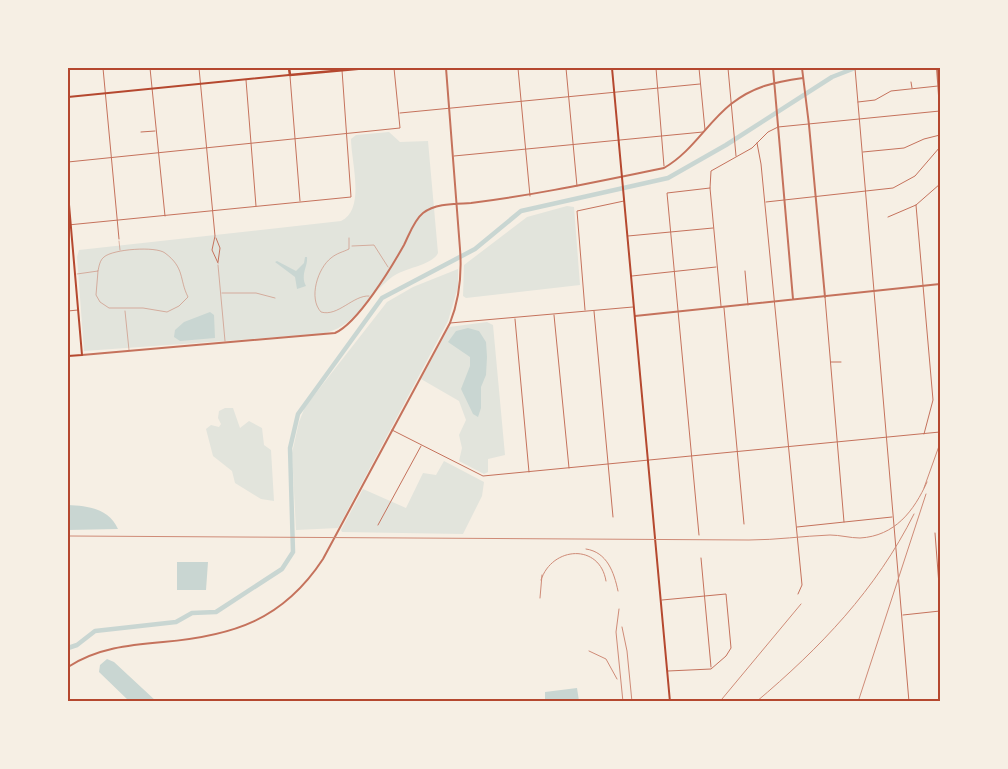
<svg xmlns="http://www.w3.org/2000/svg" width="1008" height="769" viewBox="0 0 1008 769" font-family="Poppins,sans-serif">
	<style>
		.green { fill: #e2e4dc }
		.water { fill: #c9d6d2 }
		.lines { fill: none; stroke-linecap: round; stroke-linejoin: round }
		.river { stroke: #c9d6d2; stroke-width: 4.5 }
		.service { stroke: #c5725c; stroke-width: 0.5 }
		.minor { stroke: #c5725c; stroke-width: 1 }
		.tertiary { stroke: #c5725c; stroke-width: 2 }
		.secondary { stroke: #b5482f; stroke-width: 2 }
		.primary { stroke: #b5482f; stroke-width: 2.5 }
		.rail { stroke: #cf8b77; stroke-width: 1 }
		.neatline { fill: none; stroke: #b5482f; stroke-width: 2 }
	</style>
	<rect width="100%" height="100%" fill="#f6efe4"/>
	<path class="green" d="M389,132L400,142L428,141L438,253C433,265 404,268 392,277C367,296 355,328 321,334L84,351L77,257L79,250L341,221C366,210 351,161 351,139L356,135Z
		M567,206L574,207L580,285L466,298L463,296L464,265L527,217Z
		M458,269V287L448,321L338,528L296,530L292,453L299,422L305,407L387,302L413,287Z
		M487,322L493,325L505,455L488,459V472L484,474L459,461L462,448L459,435L466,420L459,401L421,379L449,327Z
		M225,408H233L240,428L249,421L262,428L264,445L271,450L274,501L261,499L235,483L232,471L213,456L206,429L211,425L219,427L221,424L218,418L219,411Z
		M444,461L484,482L482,496L463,534L342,532L341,530L363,489L406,508L423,473L436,475Z"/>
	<path class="water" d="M305,257H307C308,267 300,275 306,286L297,289L295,277L275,262L277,261L296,271L304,263Z
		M210,312L214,315L215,338L180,341L174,337L175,330L184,322Z
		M468,328L479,331L486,342L487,357L486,375L481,387V408L478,417L473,414L461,389L470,366V357L448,342L456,331Z
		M68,505C87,506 109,508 118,529L68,530Z
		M177,562H208L206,590H177Z
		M107,659L114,662L156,701H129L99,672L100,665Z
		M577,688L579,701H545V692Z"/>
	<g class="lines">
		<path class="river" d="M68,648L77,645L95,631L176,622L192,613L216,612L282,569L293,552L290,448L298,414L382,298L475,249L521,211L668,178L726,145L832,77L855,68"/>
		<path class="service" d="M349,238V249C343,252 337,253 331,258C318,268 308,298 321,312C338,317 353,295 369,296
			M119,241L120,250
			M352,246L374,245L388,267
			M218,265L225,341
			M77,274L98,271C99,266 100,260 104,257C113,249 156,246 165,253C185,268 179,279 188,297L179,306L167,312L143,308H109L100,302L96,295L98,271
			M222,293H256L275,298
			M125,311L129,350"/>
		<path class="minor" d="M103,68L119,239
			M150,68L165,216
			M199,68L215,236L212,250L218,263
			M518,68L530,196
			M566,68L577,186
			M656,68L664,166
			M699,68L705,130
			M728,68L736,156
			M855,68L909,702
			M290,76L300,201
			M246,80L256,206
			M911,82L912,88
			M858,102L875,100L891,91L938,86
			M400,113L700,84
			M141,132L155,131
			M757,143L761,164L802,585L798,594
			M863,152L904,148L924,139L940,135
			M454,156L703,132
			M68,162L400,128L394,68
			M766,202L893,188L915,176L940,147
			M916,205L933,400L924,434
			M888,217L916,205L940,184
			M68,225L351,197L342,70
			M628,236L713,228
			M216,238L220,248L218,262
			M745,271L748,305
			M632,276L716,267
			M825,297L844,522
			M721,306L710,188L711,171L752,148L768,132L778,127L940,111
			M724,308L744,524
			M585,310L577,211L624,201
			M68,311L78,310
			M594,311L613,517
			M554,315L569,468
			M515,319L529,472
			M450,323L633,307
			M831,362H841
			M392,430L483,476L940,432
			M378,525L421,446
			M797,527L892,517
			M935,533L940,598
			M699,535L667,193L710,188
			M701,558L711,667
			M662,600L726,594L731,648L726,656L711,669L668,671
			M903,615L940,611"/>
		<path class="tertiary" d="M773,68L793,299
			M802,68L809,125L825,297
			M937,68L940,109
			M635,316L940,284
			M82,355L335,333C358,323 391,268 404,245C409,235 414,220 423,213C436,203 456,204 471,203C536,195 600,181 664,168C692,152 707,123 731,104C754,86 775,82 803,78
			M68,667C97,648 129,645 163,642C233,636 283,620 323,559L450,323C460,298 462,275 460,249L446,68"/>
		<path class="secondary" d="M612,68L670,702
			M68,97L289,75
			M68,193L82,355L68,356"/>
		<path class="primary" d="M289,68L290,75L367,68"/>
		<path class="rail" d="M924,488L939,446
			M68,536L749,540C776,540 803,536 830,535C840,535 850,538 860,538C895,536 914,511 927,482
			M586,549C607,552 614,572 618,591
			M541,580C552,546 600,543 606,581
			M540,598L542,575
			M619,609L616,632L623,702
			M622,627L627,651L632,702
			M589,651L606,659L617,679
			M722,699L801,604
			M756,702C820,648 876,590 914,514
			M858,702L926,494"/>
	</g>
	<rect width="1008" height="769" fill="none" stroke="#f6efe4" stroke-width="138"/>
	<rect x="69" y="69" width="870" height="631" class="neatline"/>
</svg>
